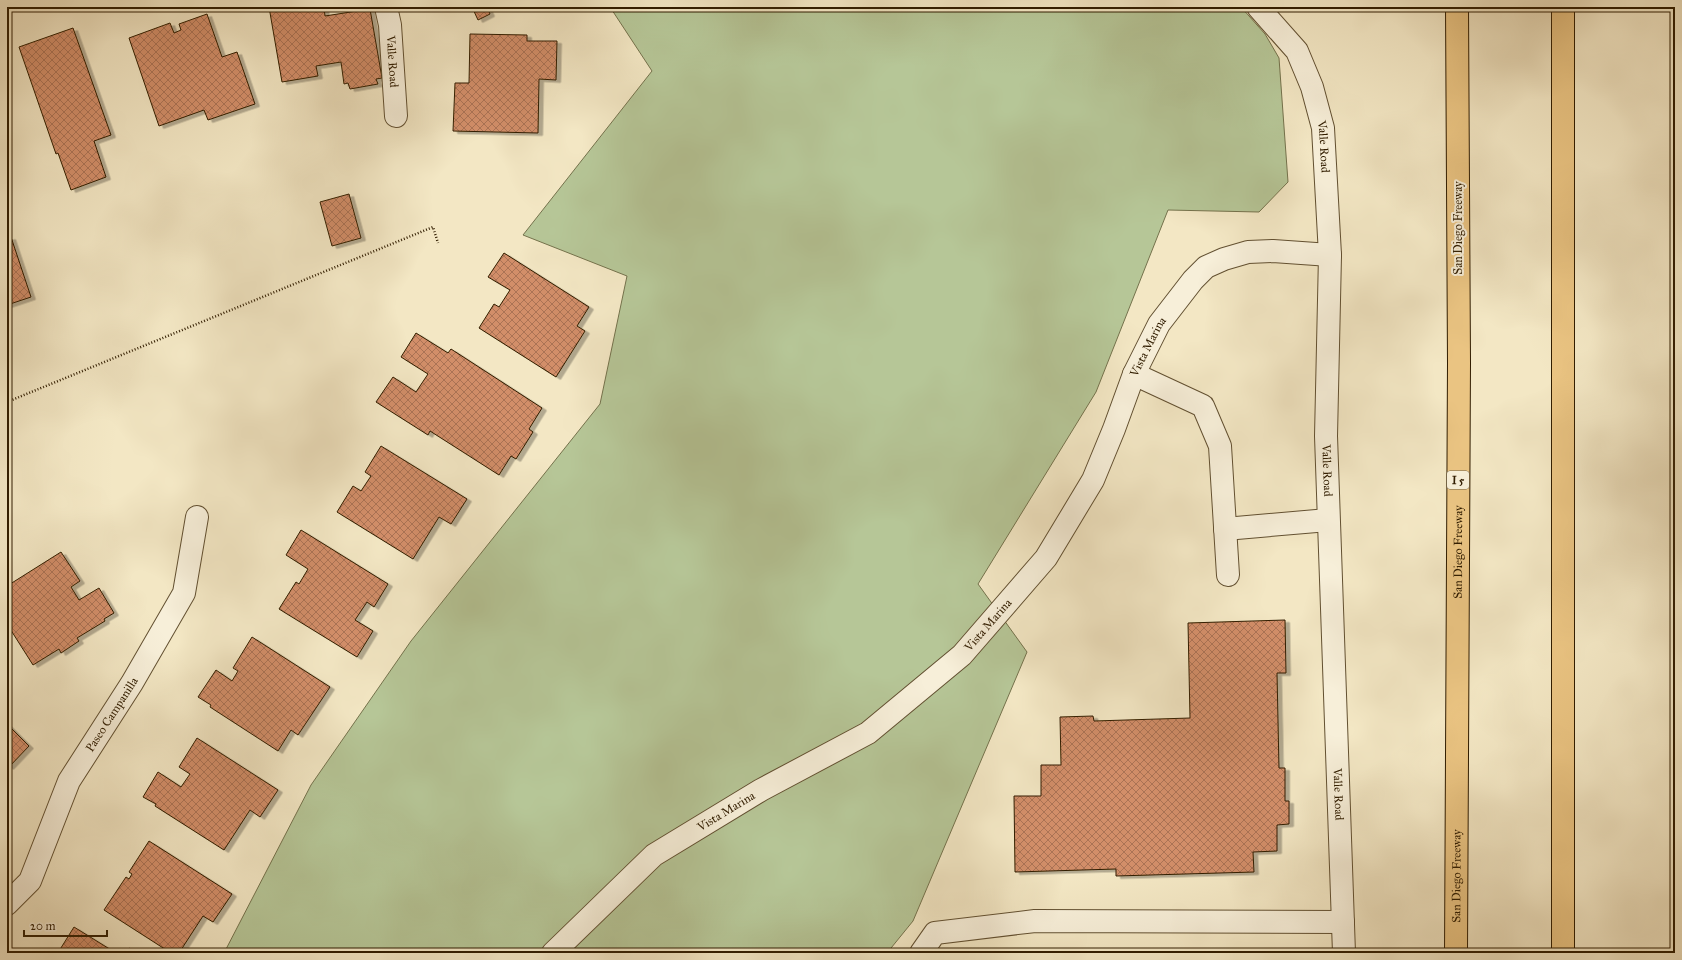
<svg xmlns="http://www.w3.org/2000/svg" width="1682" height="960" viewBox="0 0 1682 960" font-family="'IM FELL Great Primer',serif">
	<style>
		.green { fill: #b6c697; stroke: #74724c }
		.building { fill: url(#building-cross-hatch); stroke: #311d00; filter: url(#shadow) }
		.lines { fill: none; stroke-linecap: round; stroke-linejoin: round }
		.minor-casing { stroke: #625031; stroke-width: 24 }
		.highway-casing { stroke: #311d00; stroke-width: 24 }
		.path { stroke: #311d00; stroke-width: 2.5; stroke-dasharray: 1 2; stroke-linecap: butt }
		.minor { stroke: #f7efd9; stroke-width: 22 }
		.highway { stroke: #eac482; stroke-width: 22 }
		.labels { text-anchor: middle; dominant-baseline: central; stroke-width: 4; stroke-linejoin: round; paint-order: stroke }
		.shield { fill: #f7efd9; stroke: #6c5c41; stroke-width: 1 }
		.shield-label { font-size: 11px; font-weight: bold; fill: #311d00 }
		.street-label { font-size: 12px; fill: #311d00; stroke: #f7efd9 }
	</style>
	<defs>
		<pattern id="building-cross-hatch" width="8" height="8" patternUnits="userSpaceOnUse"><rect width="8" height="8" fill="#d28e69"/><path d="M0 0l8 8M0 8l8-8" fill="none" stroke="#ab7354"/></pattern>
		<filter id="shadow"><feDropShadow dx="4.5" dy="2.5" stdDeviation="0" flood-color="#0004"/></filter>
	</defs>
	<rect width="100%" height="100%" fill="#f3e7c4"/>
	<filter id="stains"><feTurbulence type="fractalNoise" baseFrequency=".005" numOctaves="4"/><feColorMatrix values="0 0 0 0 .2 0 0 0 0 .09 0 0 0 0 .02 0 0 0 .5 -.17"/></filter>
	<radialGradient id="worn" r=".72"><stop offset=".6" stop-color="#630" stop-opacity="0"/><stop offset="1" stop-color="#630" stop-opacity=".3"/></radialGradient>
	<path class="green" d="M610,7H1241L1265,34L1279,58L1288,182L1259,212L1168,210L1096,392L978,584L1027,652L913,921L887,953H224L311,785L411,641L600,404L627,276L523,235L652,71Z"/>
	<path class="building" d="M269,7H324L325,16L370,9L382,78L376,79L378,84L350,89L348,83L344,84L341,62L316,66L318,76L282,82Z
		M472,7H487L490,14L478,20Z
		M207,14L222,57L237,52L255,104L208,120L204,110L159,126L129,38L170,23L174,33L181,30L179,24Z
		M73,28L111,135L94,141L106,177L71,190L58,153L56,154L19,47Z
		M470,34L527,35V41H557L556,80L539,79L538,133L453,131L455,83H469Z
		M349,194L361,238L332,246L320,202Z
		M11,237L31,297L7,305V238Z
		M504,253L589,307L577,326L585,331L556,377L479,328L494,304L499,307L510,290L488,277Z
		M416,333L448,353L451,349L542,408L529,429L533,432L516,459L511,456L499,475L430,431L428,435L376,402L393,377L416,392L428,374L401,357Z
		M381,446L467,499L451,524L439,517L413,559L337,512L353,486L361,491L371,476L365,472Z
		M301,530L388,584L374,607L367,602L355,620L373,631L357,657L279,609L296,582L299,584L308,569L286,555Z
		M61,552L80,581L71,587L79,600L99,588L114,613L104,619L105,621L77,638L79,641L61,653L59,649L33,665L7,624V586Z
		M1285,620L1286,673H1277L1279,768H1285V801H1289V824L1277,825V851L1253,852L1254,872L1116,876V869L1015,872L1014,796H1041V765H1061L1060,717L1093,716L1094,721L1190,718L1188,623Z
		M252,637L330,687L298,735L291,730L278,751L210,707L211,705L198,697L216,670L232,681L238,671L233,668Z
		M7,724L29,746L9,767L7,765Z
		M197,738L278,790L260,817L250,810L224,850L155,806L156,804L143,797L158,772L181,787L190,774L179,767Z
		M149,841L232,894L213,922L203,916L179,953H171L104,910L126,877L129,879L132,874L129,872Z
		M74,927L116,953H62L59,951Z
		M129,948L136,953H126Z"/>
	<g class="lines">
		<g class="minor-casing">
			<g id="minor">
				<path id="s1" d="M386,7L390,25L396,116"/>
				<path id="s2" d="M1258,7L1297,51L1312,87L1323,128L1330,255L1326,436L1344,953"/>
				<path d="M1134,374L1203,406L1220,446L1228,575"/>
				<path d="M1225,529L1328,520"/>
				<path id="s3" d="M7,904L30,881L69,781L132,683L184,593L197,517"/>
				<path id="s4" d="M553,953L654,855L761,790L868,733L962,655L1046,558L1093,480L1114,429L1134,374L1159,324L1193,280L1206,267L1224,259L1248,252L1273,251L1330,255"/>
				<path d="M921,953L935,933L1035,921L1343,922"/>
			</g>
		</g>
		<g class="highway-casing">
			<g id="highway">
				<path d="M1563,7V953"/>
				<path id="s5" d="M1456,953L1459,363L1457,7"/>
			</g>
		</g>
		<path class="path" d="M7,402L433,227L438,243"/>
		<use href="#minor" class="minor"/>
		<use href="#highway" class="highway"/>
	</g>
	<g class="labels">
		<rect class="shield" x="1447" y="471" width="22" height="18" rx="3"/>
		<g class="shield-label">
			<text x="1458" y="480">I 5</text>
		</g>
		<g class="street-label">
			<text stroke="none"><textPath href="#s1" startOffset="55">Valle Road</textPath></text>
			<text stroke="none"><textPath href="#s2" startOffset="159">Valle Road</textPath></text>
			<text transform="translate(1458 228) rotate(-90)">San Diego Freeway</text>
			<text stroke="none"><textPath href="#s4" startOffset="873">Vista Marina</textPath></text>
			<text stroke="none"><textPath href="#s2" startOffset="483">Valle Road</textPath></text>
			<text stroke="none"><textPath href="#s5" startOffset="401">San Diego Freeway</textPath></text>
			<text stroke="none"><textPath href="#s4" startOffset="549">Vista Marina</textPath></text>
			<text stroke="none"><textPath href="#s3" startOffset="219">Paseo Campanilla</textPath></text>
			<text stroke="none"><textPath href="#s2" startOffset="807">Valle Road</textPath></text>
			<text stroke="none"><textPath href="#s4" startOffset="225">Vista Marina</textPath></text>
			<text stroke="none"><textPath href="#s5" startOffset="77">San Diego Freeway</textPath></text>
		</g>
	</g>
	<rect width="1682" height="960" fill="none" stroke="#f3e7c4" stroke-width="24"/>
	<rect x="8" y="8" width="1666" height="944" fill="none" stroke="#311d00" stroke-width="2"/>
	<rect x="12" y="12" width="1658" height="936" fill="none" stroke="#311d00"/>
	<path d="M24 930v6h83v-6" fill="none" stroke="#311d00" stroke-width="2"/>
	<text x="30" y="930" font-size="12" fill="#311d00" stroke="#f7efd9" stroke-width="3" paint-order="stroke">20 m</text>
	<rect width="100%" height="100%" filter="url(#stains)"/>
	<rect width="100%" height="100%" fill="url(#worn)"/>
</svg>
